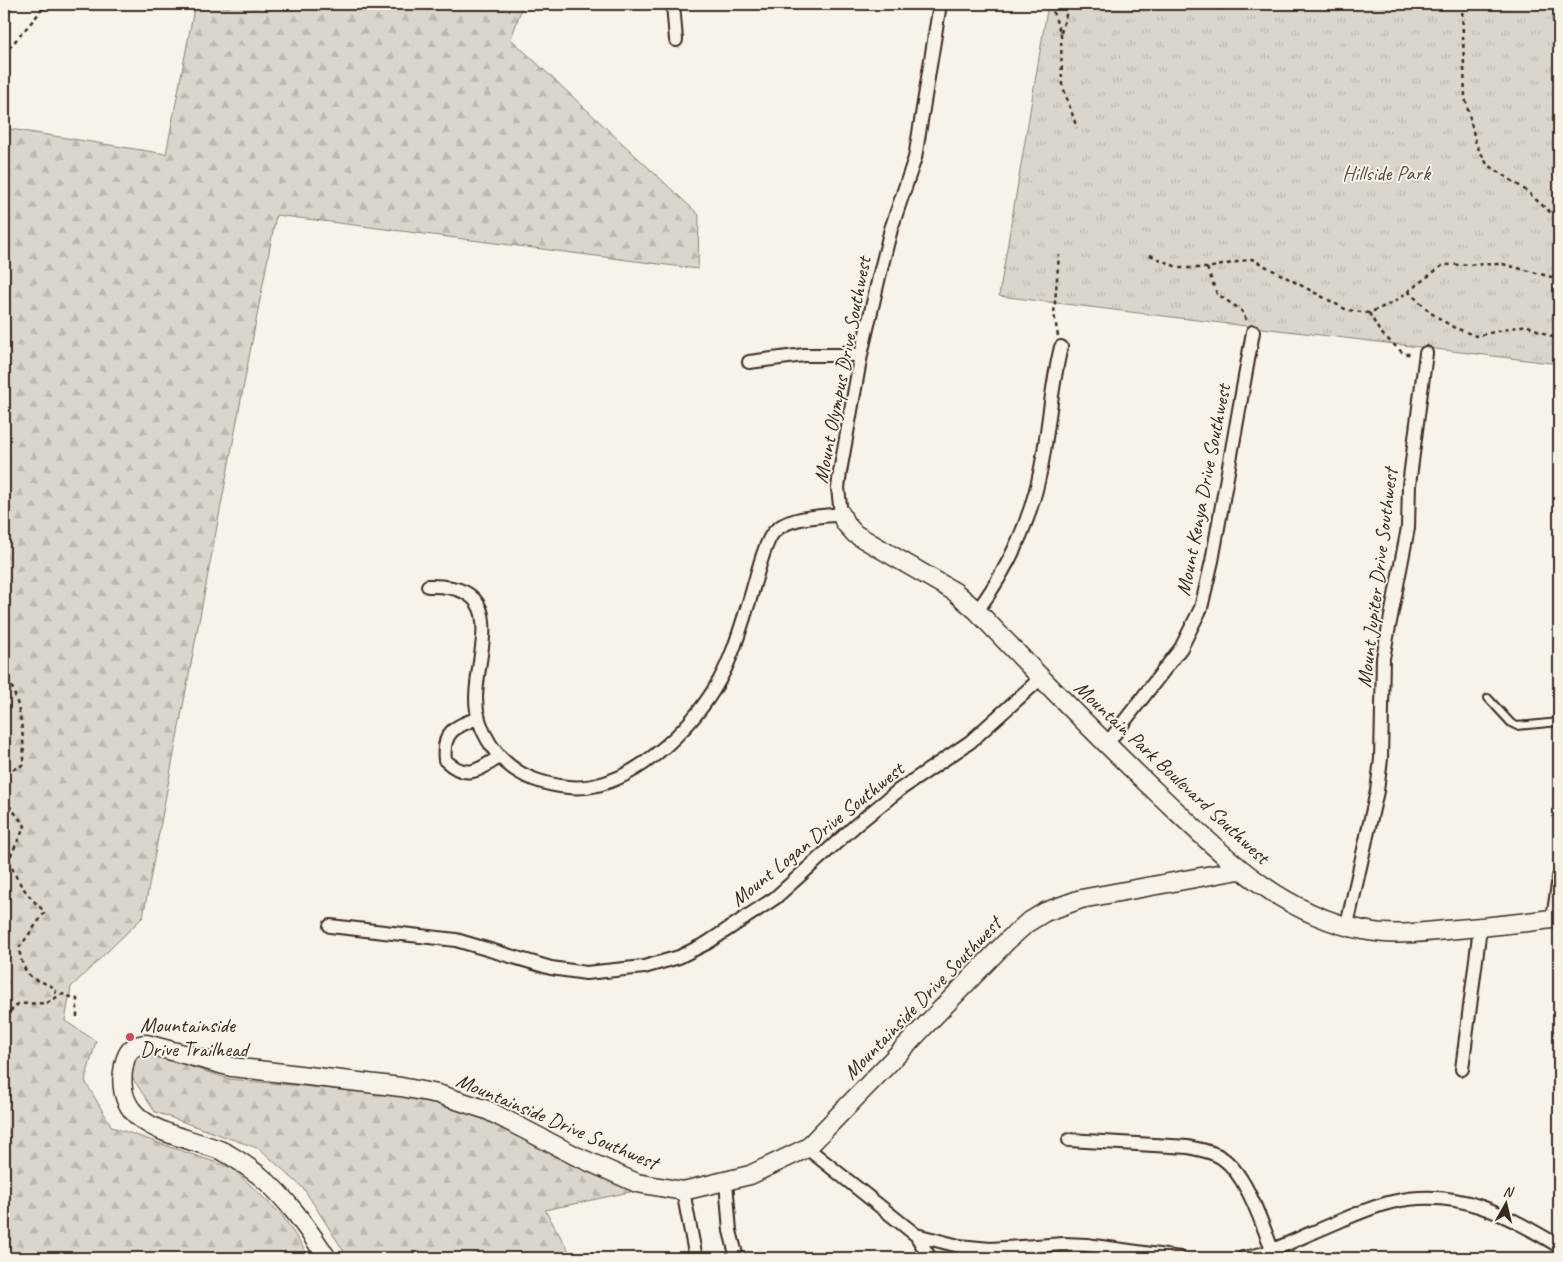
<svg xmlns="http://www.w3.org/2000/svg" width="1563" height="1262" viewBox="0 0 1563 1262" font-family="Caveat,sans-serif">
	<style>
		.grass { fill: url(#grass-tufts); stroke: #8b8074 }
		.forest { fill: url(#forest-firs); stroke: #8b8074 }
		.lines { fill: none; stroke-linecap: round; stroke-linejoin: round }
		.lane-casing { stroke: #3b2a1e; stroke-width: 10 }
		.street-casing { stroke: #3b2a1e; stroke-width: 16 }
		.secondary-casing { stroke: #3b2a1e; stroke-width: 21 }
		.path { stroke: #3b2a1e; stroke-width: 2.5; stroke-dasharray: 4 4; stroke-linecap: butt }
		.lane { stroke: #f7f3e8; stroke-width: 6 }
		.street { stroke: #f7f3e8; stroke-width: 12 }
		.secondary { stroke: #f7f3e8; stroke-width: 18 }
		.poi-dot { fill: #d1495b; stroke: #f7f3e8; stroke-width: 2 }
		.labels { text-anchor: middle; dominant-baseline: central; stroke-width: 4; stroke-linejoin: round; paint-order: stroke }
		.park-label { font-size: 21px; fill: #5b4c41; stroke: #f7f3e8 }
		.street-label { font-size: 21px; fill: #3b2a1e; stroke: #f7f3e8 }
		.poi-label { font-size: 21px; fill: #3b2a1e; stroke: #f7f3e8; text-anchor: start }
	</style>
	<defs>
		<pattern id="grass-tufts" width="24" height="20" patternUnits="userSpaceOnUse" patternTransform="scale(1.25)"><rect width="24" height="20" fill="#dbd6cb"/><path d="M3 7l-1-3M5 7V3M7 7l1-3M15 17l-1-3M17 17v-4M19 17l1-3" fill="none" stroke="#bdb8ae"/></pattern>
		<pattern id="forest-firs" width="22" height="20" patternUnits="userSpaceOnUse" patternTransform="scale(1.25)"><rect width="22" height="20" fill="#dbd6cb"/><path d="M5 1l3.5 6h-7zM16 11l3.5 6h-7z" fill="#bdb8ae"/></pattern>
	</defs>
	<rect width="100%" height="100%" fill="#f7f3e8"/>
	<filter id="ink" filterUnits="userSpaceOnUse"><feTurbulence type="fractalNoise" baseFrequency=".02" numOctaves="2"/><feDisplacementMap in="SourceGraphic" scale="10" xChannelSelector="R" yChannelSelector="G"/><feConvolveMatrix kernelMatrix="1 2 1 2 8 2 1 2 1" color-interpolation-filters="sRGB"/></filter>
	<g filter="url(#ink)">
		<path class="grass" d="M1048,4H1559V364L999,296Z"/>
		<path class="forest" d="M195,4H523L511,39L699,215L698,269L276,215L143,917L71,987L65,1021L96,1041L85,1081L112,1127L232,1168L282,1215L310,1258H4V128L166,154Z
			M133,1048L229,1079L437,1099L581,1150L639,1190L545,1210L573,1258H348L304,1189L260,1149L155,1112L126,1068Z"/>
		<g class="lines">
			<g class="lane-casing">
				<path id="lane" d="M1488,698L1511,723L1517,726L1559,722"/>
			</g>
			<g class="street-casing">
				<path id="street" d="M673,4L676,40
					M749,362L804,355H861
					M428,586C510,584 477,647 476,698C476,730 497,762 526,776C546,785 571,790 593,786C644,776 696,723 720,679C733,655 740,630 748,605C754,588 763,545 773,533C787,516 821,517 841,514L838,488L840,472L861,355L879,277L891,229L915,158L940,4
					M977,611C1008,569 1031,520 1041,468C1049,428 1051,387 1061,347
					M478,718C454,727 442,732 445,760C466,780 478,771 499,757
					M1106,745L1181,648L1201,608L1212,561L1253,332
					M1553,919L1559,877
					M1347,925L1377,791L1381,759L1383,658L1408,528L1409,485L1426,353
					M330,926L456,940L551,968L586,973L644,967L679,957L707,943L775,898L856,825L899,790L970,742L1041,678
					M1462,1069L1480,928
					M1069,1140L1188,1147C1200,1150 1212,1151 1222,1158C1246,1174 1261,1222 1272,1249
					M807,1148L916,1235L959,1246L990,1249L1064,1244L1087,1245L1180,1258
					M726,1182L730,1231L737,1258
					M683,1191L696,1258
					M916,1235L930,1258
					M1243,1258C1267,1255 1292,1241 1314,1232C1339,1222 1366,1208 1392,1202C1457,1187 1505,1214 1559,1246"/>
			</g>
			<g class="secondary-casing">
				<path id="secondary" d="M841,514L845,523L855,534L955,592L977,611C1035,672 1094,733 1155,791C1217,849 1276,913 1363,930C1390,936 1419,933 1446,930C1484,927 1522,923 1559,918
					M327,1258C307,1228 288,1199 260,1176C248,1167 235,1157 222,1151C177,1133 111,1130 124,1065C127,1051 132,1045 146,1044L232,1067L401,1087L438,1094L487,1110L576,1156L637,1183L683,1191L750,1175L807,1148L1007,941L1027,923L1045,912L1081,899L1239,870"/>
			</g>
			<path class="path" d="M1050,4L1061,34L1062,84L1077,128
				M1462,4L1465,98L1476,144L1487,164L1524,189L1559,220
				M1061,33L1069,4
				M4,54L47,4
				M1150,255L1179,268H1207L1252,259L1347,310L1369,313L1394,302L1443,265L1503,264L1559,279
				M1207,268L1217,294L1241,310L1247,321
				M1408,291L1431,313L1453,327L1476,336L1526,325L1559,340
				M1369,313L1380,332L1404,354H1413
				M1058,336L1054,314L1059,255
				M4,672C20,695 24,736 24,764L4,774
				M4,799L25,826L9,859C16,882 28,896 45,912L19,948C21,961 24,976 39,981C46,984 51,984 56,991L54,998
				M4,1017L18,1004L47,1003L62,994L77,999V1017"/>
			<use href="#lane" class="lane"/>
			<use href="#street" class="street"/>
			<use href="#secondary" class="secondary"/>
		</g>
	</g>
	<circle class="poi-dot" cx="130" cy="1037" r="5"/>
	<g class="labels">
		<g class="park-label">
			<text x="1386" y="173">Hillside Park</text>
		</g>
		<g class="street-label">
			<text transform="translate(842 370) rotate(-79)">Mount Olympus Drive Southwest</text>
			<text transform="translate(1203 490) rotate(-79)">Mount Kenya Drive Southwest</text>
			<text transform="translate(1377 578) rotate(-83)">Mount Jupiter Drive Southwest</text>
			<text transform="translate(1172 772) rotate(43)">Mountain Park Boulevard Southwest</text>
			<text transform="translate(817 834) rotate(-39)">Mount Logan Drive Southwest</text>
			<text transform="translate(922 998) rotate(-46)">Mountainside Drive Southwest</text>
			<text transform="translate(557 1121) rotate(23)">Mountainside Drive Southwest</text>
		</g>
		<g class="poi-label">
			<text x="140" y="1025">Mountainside<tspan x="140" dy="24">Drive Trailhead</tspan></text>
		</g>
	</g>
	<rect width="1563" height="1262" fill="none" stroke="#f7f3e8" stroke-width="20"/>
	<rect x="10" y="10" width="1543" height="1242" fill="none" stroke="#3b2a1e" stroke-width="2" filter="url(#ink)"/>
	<g transform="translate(1506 1204) rotate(8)" stroke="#f7f3e8" stroke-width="4" paint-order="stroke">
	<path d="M0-4L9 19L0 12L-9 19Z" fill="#3b2a1e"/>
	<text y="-8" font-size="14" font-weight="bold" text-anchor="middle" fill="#3b2a1e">N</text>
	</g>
</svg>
